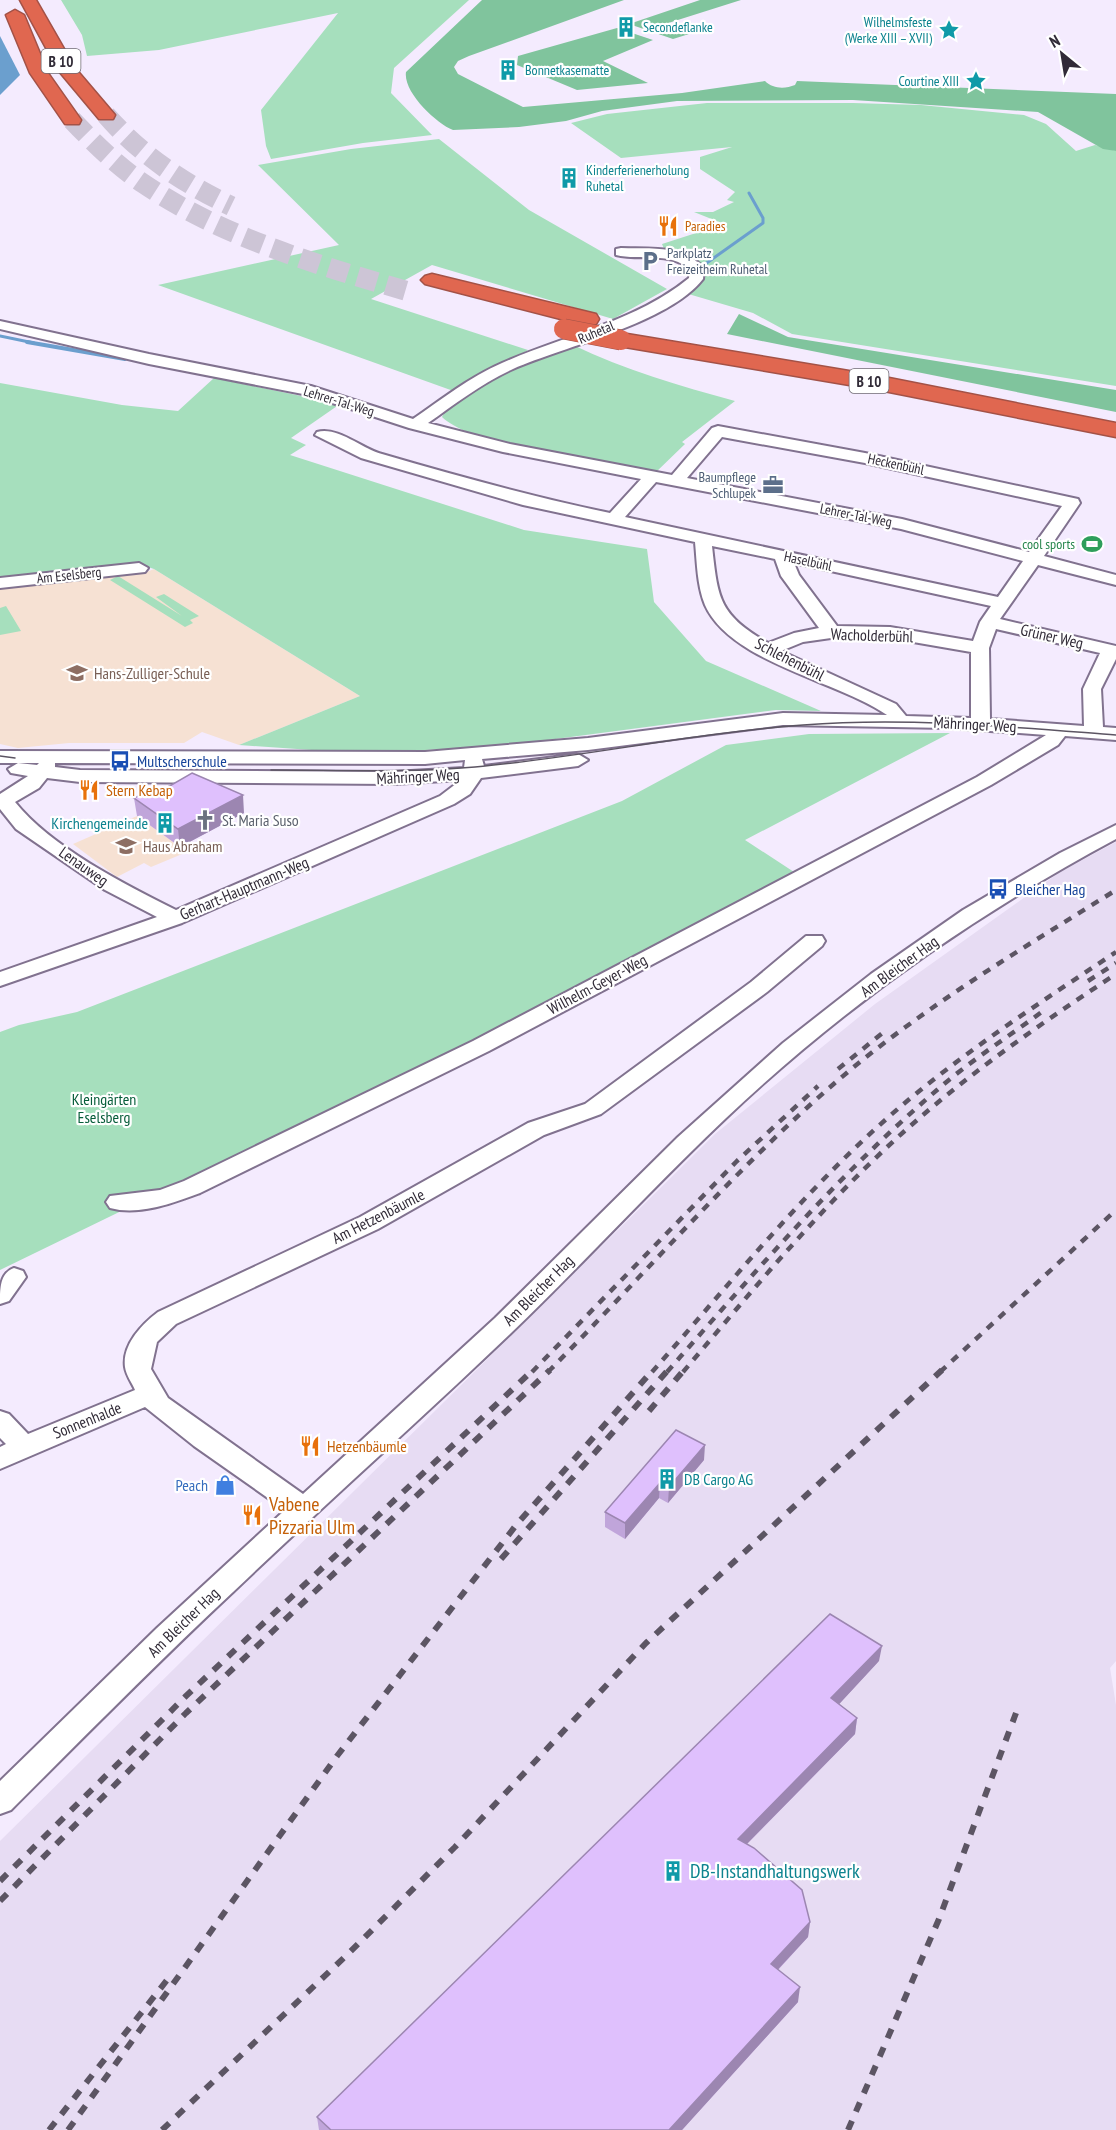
<svg xmlns="http://www.w3.org/2000/svg" width="1116" height="2130" viewBox="0 0 1116 2130" font-family="'PT Sans Narrow',sans-serif">
	<style>
		.built { fill: #e7dcf3 }
		.education { fill: #f6e1d3 }
		.green { fill: #a6dfbd }
		.forest { fill: #80c49d }
		.water { fill: #6b9fce }
		.lines { fill: none; stroke-linecap: round; stroke-linejoin: round }
		.stream-far1 { stroke: #6b9fce; stroke-width: 3 }
		.stream { stroke: #6b9fce; stroke-width: 4 }
		.highway-tunnel { stroke: #cdc5d6; stroke-width: 20; stroke-dasharray: 20 10; stroke-linecap: butt }
		.minor-casing { stroke: #81728f; stroke-width: 4 }
		.highway-casing { stroke: #a35247; stroke-width: 3 }
		.minor { fill: #fff; fill-rule: evenodd }
		.highway { fill: #e06750; fill-rule: evenodd }
		.tram { stroke: #5c5563; stroke-width: 1.5 }
		.rail-far1 { stroke: #5c5563; stroke-width: 4.5; stroke-dasharray: 8 8; stroke-linecap: butt }
		.rail { stroke: #5c5563; stroke-width: 6; stroke-dasharray: 10 10; stroke-linecap: butt }
		.highway-bridge-casing { stroke: #a35247; stroke-width: 21; stroke-linecap: butt }
		.highway-bridge { stroke: #e06750; stroke-width: 20 }
		.wall { fill: #c0a5da }
		.shaded-wall { fill: #9c86b1 }
		.building { fill: #dfc0fd; stroke: #9c86b1; stroke-width: 1.5 }
		.labels { text-anchor: middle; dominant-baseline: central; stroke-width: 4.5; stroke-linejoin: round; paint-order: stroke }
		.far-culture-label { font-size: 14px; fill: #0d838f; stroke: #fff; text-anchor: start }
		.far-food-label { font-size: 14px; fill: #c56008; stroke: #fff; text-anchor: start }
		.far-service-label { font-size: 14px; fill: #4e5e75; stroke: #fff; text-anchor: start }
		.far-street-label { font-size: 14px; fill: #312b37; stroke: #fff }
		.far-leisure-label { font-size: 14px; fill: #27864d; stroke: #fff; text-anchor: end }
		.shield { fill: #fff; stroke: #6f6b73; stroke-width: 1.5 }
		.shield-label { font-size: 15px; font-weight: bold; fill: #312b37 }
		.street-label { font-size: 16px; fill: #312b37; stroke: #fff }
		.education-label { font-size: 16px; fill: #785e54; stroke: #fff; text-anchor: start }
		.transit-label { font-size: 16px; fill: #164399; stroke: #fff; text-anchor: start }
		.food-label { font-size: 16px; fill: #c56008; stroke: #fff; text-anchor: start }
		.worship-label { font-size: 16px; fill: #5b616d; stroke: #fff; text-anchor: start }
		.culture-label { font-size: 16px; fill: #0d838f; stroke: #fff; text-anchor: end }
		.park-label { font-size: 16px; fill: #075d3a; stroke: #fff }
		.shop-label { font-size: 16px; fill: #366cbe; stroke: #fff; text-anchor: end }
		.near-food-label { font-size: 20px; fill: #c56008; stroke: #fff; text-anchor: start }
		.near-culture-label { font-size: 20px; fill: #0d838f; stroke: #fff; text-anchor: start }
	</style>
	<rect width="100%" height="100%" fill="#f4ebfe"/>
	<path class="built" d="M1116,842V1661L1110,1668L1116,1705V2130H0V1841L715,1134L875,1004L1060,872Z"/>
	<path class="education" d="M154,569L360,696L239,745L202,732L184,743H69L18,748L0,744V586L118,571L144,573Z
		M137,816L187,852L151,867L144,863L117,877L73,844Z"/>
	<path class="green" d="M61,0H469L394,68L391,93L432,135L363,143L271,159L266,146L261,110L338,13L159,50L87,56L82,35Z
		M707,103H853L921,105L1024,115L1046,124L1076,151L1095,145L1116,151V386L792,334L753,313L685,293L703,274L665,251L662,244L724,224L694,212H713L734,202L727,200L735,192L700,169V157L732,147L621,158L571,123L607,114Z
		M439,139L529,210L667,289L613,319L432,265L371,299L528,350L459,393L158,285L339,245L258,165L351,149Z
		M573,345C625,370 680,386 735,401L682,442L685,444L653,475C604,465 475,448 442,417C458,385 540,357 573,345Z
		M214,378L340,404L291,438L306,445L290,455L524,530L647,549L654,602L706,661L821,711L776,710L494,747L355,753L239,745L360,696L154,569L142,565L0,581V383L122,405L178,411Z
		M118,576L182,616L156,597L164,594L199,616L190,620L193,623L185,627L110,580Z
		M6,606L21,631L0,635V608Z
		M950,733L745,840L794,872L475,1039L0,1270V1032L19,1025L77,1012L622,801L726,745L809,734Z"/>
	<path class="forest" d="M482,0H624L469,56L458,61L454,67L458,74L523,107L682,93L765,81C773,89 785,89 795,85L797,81L1116,94V151L1103,149L1038,112L853,100L677,101L602,111L566,121L519,127L453,130C436,123 403,92 406,72Z
		M700,0H741L662,25L689,34L673,39L629,24Z
		M617,28L653,40L603,61L648,83L577,90L517,65L518,56Z
		M739,314L788,337L1116,390V412L727,334Z"/>
	<path class="water" d="M0,36L20,75L0,95Z"/>
	<g class="lines">
		<path class="stream-far1" d="M701,267L763,223V218L749,193
			M0,336L34,343"/>
		<path class="stream" d="M27,342L125,359"/>
		<path class="highway-tunnel" d="M106,115C141,155 183,183 231,206
			M72,120C94,143 117,166 144,184C224,238 318,265 410,292"/>
		<g class="minor-casing">
			<path id="minor" d="M621,248C649,249 685,244 704,269L703,279C669,323 565,346 513,369C482,383 455,404 428,423L510,444L672,475L712,428L718,426L865,453L1078,499L1080,503L1044,556L1116,575V585L1038,565L1000,619L1116,646V659L1101,689L1103,727L1116,728V740L1065,736L1058,745L991,785L489,1051L200,1193C173,1203 139,1216 110,1208L106,1202L110,1196L160,1190L184,1181L473,1041L977,777L1046,735L948,728L783,725L588,750L482,759L484,766L578,754L588,760L578,766L481,778L470,794L454,804L182,923L0,986V972L157,917L105,890L16,829L0,809V794L28,776L11,773L8,769L18,763L37,765L39,763H0V751L425,752L588,738L783,713L887,715C839,681 731,663 705,605C697,585 697,563 695,542L523,505L361,458L315,435L317,432C338,426 362,449 382,454C457,476 533,497 610,513L641,479L503,452L409,428L308,395L149,364L0,329V321L149,354L311,386L413,419C442,399 470,377 502,363C565,335 635,322 689,278L690,270C671,251 640,261 616,255V249ZM722,437L865,463L1062,506L1029,552L902,519L687,478ZM656,482L901,529L1023,561L998,597L625,517ZM712,546L775,559L781,576L819,628L794,633L768,643C719,614 718,600 712,546ZM794,563L991,606L980,622L973,641L890,627L837,626L799,575ZM996,629L1100,653L1083,689L1084,726L990,719L989,648ZM845,636L890,638L971,652V718L906,716L896,704L781,651L803,642ZM465,760L464,768L393,772L80,770L55,767V763L425,764ZM47,778L80,782L393,784L461,780L440,796L176,910C124,884 51,847 15,802L39,788Z
				M139,563L148,568L145,572L0,588V578Z
				M1116,825V839C974,915 842,1008 725,1119C651,1189 583,1264 510,1334C418,1422 324,1505 233,1592C157,1663 84,1737 11,1810L0,1814V1781L157,1628L285,1510L194,1446L145,1407L0,1469V1447L6,1444L0,1438V1411L9,1414L28,1434L135,1390C132,1383 126,1375 125,1367C122,1345 142,1324 158,1312L360,1217L528,1123L585,1104L751,982L806,936H822L825,941L822,946L767,992L601,1114L544,1135L378,1229L176,1324L157,1342L151,1369L168,1398L303,1494L495,1318L678,1137L783,1043L871,974L963,910L1060,853Z
				M14,1268L23,1271L26,1277L9,1301L0,1304C0,1288 0,1273 14,1268Z"/>
		</g>
		<g class="highway-casing">
			<path id="highway" d="M20,0H36L75,68L115,115L113,119H99L58,70Z
				M15,10L24,15L48,73L81,120L79,124H65L30,73L6,15Z
				M432,274L596,314L599,319L596,324L588,326L425,284L421,280L425,276Z
				M621,333L879,376L1116,423V437L879,390L613,345L610,340L613,335Z"/>
		</g>
		<use href="#minor" class="minor"/>
		<use href="#highway" class="highway"/>
		<path class="tram" d="M0,756L15,758
			M271,770C339,770 407,773 475,767C585,757 693,733 803,725C908,717 1012,727 1116,735"/>
		<path class="rail-far1" d="M1088,981L1116,963
			M838,1069L885,1031
			M532,1372L737,1161L818,1086
			M548,1372C644,1275 733,1171 836,1082C922,1008 1020,950 1116,890
			M652,1372C735,1278 815,1177 912,1097C976,1044 1047,998 1116,952
			M667,1372C753,1274 838,1175 937,1090C970,1061 1008,1037 1043,1011
			M683,1372C752,1291 819,1209 898,1137C965,1076 1040,1024 1116,974
			M940,1372L1116,1210"/>
		<path class="rail" d="M649,1411L684,1370
			M501,1559L668,1370
			M0,1881L186,1696L533,1370
			M0,1901L186,1713L550,1370
			M49,2130L171,1975
			M68,2130L337,1756L517,1524L653,1370
			M162,2130L349,1953L455,1847L646,1643L942,1370
			M848,2130L939,1919L1016,1713"/>
		<g class="highway-bridge-casing">
			<path id="highway-bridge" d="M564,329L621,340"/>
		</g>
		<use href="#highway-bridge" class="highway-bridge"/>
	</g>
	<path class="wall" d="M154,795L244,813L180,847L137,816L134,798Z
		M704,1460L668,1503L659,1498L625,1539L605,1527V1512Z
		M879,1661L839,1704L857,1718L855,1734L747,1844L810,1922L808,1937L778,1970L798,2002L682,2130H319L317,2117Z"/>
	<path class="shaded-wall" d="M243,795L244,813L180,847L178,829Z
		M705,1445L704,1460L668,1503L669,1487Z
		M660,1483L659,1498L625,1539V1523Z
		M882,1646L879,1661L830,1714L831,1698Z
		M857,1718L855,1734L737,1854L738,1839Z
		M810,1922L808,1937L769,1979L771,1964Z
		M800,1987L798,2002L682,2130H669Z"/>
	<path class="building" d="M192,773L243,795L178,829L134,798L148,791L154,795Z
		M676,1430L705,1445L669,1487L660,1483L625,1523L605,1512Z
		M830,1614L882,1646L831,1698L857,1718L738,1839L754,1848L802,1890L810,1922L771,1964L800,1987L669,2130H331L317,2117Z"/>
	<defs>
		<g id="building-bare" transform="scale(1.62)"><path d="M-4-6H4V6H1V3H-1V6H-4ZM-2.5-4.3h1.7v1.8h-1.7ZM.8-4.3h1.7v1.8H.8ZM-2.5-1h1.7V.8h-1.7ZM.8-1h1.7V.8H.8Z" fill="#0f9aa8" stroke="#fff" stroke-width="2.5" paint-order="stroke"/></g>
		<g id="sight-bare" transform="scale(1.62)"><path d="M0-6L1.8-2.2L6-1.7L2.9 1.2L3.7 5.4L0 3.3L-3.7 5.4L-2.9 1.2L-6-1.7L-1.8-2.2Z" fill="#0f9aa8" stroke="#fff" stroke-width="2.5" paint-order="stroke"/></g>
		<g id="restaurant-bare" transform="scale(1.62)"><path d="M-5-6h1v4h1v-4h1v4h1v-4h1v5L-1.5 .5V6h-2V.5L-5-1ZM5-6V6H3V1.5H1.5Q1.5-4 5-6Z" fill="#e8710a" stroke="#fff" stroke-width="2.5" paint-order="stroke"/></g>
		<g id="parking-bare" transform="scale(1.62)"><path d="M-3.5-5.5H1a3.5 3.5 0 0 1 0 7H-1V5.5H-3.5ZM-1-3.4V-.6H.8a1.4 1.4 0 0 0 0-2.8Z" fill="#5c6f8a" stroke="#fff" stroke-width="2.5" paint-order="stroke"/></g>
		<g id="office-bare" transform="scale(1.62)"><path d="M-6-3h4V-5.5h4V-3h4V5H-6ZM-1-4.5V-3h2v-1.5ZM-6 0V1H6V0Z" fill="#5c6f8a" stroke="#fff" stroke-width="2.5" paint-order="stroke"/></g>
		<g id="stadium-bare" transform="scale(1.62)"><path d="M0-5a6.5 5 0 1 0 0 10a6.5 5 0 1 0 0-10ZM-3.5-1.8h7v3.6h-7Z" fill="#2e9e5b" stroke="#fff" stroke-width="2.5" paint-order="stroke"/></g>
		<g id="school-bare" transform="scale(1.62)"><path d="M0-5L7-2L0 1L-7-2ZM-4 1L0 2.5L4 1V4Q0 6-4 4Z" fill="#8d6e63" stroke="#fff" stroke-width="2.5" paint-order="stroke"/></g>
		<g id="bus-bare" transform="scale(1.62)"><path d="M-5-6H5V4H4V6H2V4H-2V6H-4V4H-5ZM-3.5-4V0h7V-4ZM-3.5 1.2v1.5H-2V1.2ZM2 1.2v1.5H3.5V1.2Z" fill="#1a4fb4" stroke="#fff" stroke-width="2.5" paint-order="stroke"/></g>
		<g id="church-bare" transform="scale(1.62)"><path d="M-1.2-6h2.4v3.5h3.3v2.4h-3.3V6h-2.4V-.1h-3.3v-2.4h3.3Z" fill="#6b7280" stroke="#fff" stroke-width="2.5" paint-order="stroke"/></g>
		<g id="shop-bare" transform="scale(1.62)"><path d="M-5-2.5h2.3a2.7 3.5 0 0 1 5.4 0H5L5.5 6h-11ZM-1.5-2.5h3a1.5 2.3 0 0 0-3 0Z" fill="#3f7fe0" stroke="#fff" stroke-width="2.5" paint-order="stroke"/></g>
	</defs>
	<g fill-rule="evenodd">
		<use href="#building-bare" x="626" y="27"/>
		<use href="#sight-bare" x="949" y="30"/>
		<use href="#building-bare" x="508" y="70"/>
		<use href="#sight-bare" x="976" y="81"/>
		<use href="#building-bare" x="569" y="178"/>
		<use href="#restaurant-bare" x="668" y="226"/>
		<use href="#parking-bare" x="650" y="261"/>
		<use href="#office-bare" x="773" y="485"/>
		<use href="#stadium-bare" x="1092" y="544"/>
		<use href="#school-bare" x="77" y="673"/>
		<use href="#bus-bare" x="120" y="761"/>
		<use href="#restaurant-bare" x="89" y="790"/>
		<use href="#church-bare" x="205" y="820"/>
		<use href="#building-bare" x="165" y="823"/>
		<use href="#school-bare" x="126" y="846"/>
		<use href="#bus-bare" x="998" y="889"/>
		<use href="#restaurant-bare" x="310" y="1446"/>
		<use href="#building-bare" x="667" y="1479"/>
		<use href="#shop-bare" x="225" y="1485"/>
		<use href="#restaurant-bare" x="252" y="1515"/>
		<use href="#building-bare" x="673" y="1871"/>
	</g>
	<g class="labels">
		<g class="far-culture-label">
			<text x="932" y="22" text-anchor="end">Wilhelmsfeste<tspan x="932" dy="16">(Werke XIII – XVII)</tspan></text>
			<text x="643" y="27">Secondeflanke</text>
			<text x="525" y="70">Bonnetkasematte</text>
			<text x="959" y="81" text-anchor="end">Courtine XIII</text>
			<text x="586" y="170">Kinderferienerholung<tspan x="586" dy="16">Ruhetal</tspan></text>
		</g>
		<g class="far-food-label">
			<text x="685" y="226">Paradies</text>
		</g>
		<g class="far-service-label">
			<text x="667" y="253">Parkplatz<tspan x="667" dy="16">Freizeitheim Ruhetal</tspan></text>
			<text x="756" y="477" text-anchor="end">Baumpflege<tspan x="756" dy="16">Schlupek</tspan></text>
		</g>
		<g class="far-street-label">
			<text transform="translate(596 332) rotate(-23)">Ruhetal</text>
			<text transform="translate(339 401) rotate(17)">Lehrer-Tal-Weg</text>
			<text transform="translate(896 464) rotate(12)">Heckenbühl</text>
			<text transform="translate(856 515) rotate(11)">Lehrer-Tal-Weg</text>
			<text transform="translate(808 561) rotate(12)">Haselbühl</text>
			<text transform="translate(69 575) rotate(-6)">Am Eselsberg</text>
		</g>
		<g class="far-leisure-label">
			<text x="1075" y="544">cool sports</text>
		</g>
		<g class="shield">
			<rect x="41.5" y="49" width="39" height="24" rx="4.5"/>
			<rect x="849.5" y="369" width="39" height="24" rx="4.5"/>
		</g>
		<g class="shield-label">
			<text x="61" y="61">B 10</text>
			<text x="869" y="381">B 10</text>
		</g>
		<g class="street-label">
			<text transform="translate(872 635) rotate(2)">Wacholderbühl</text>
			<text transform="translate(1052 636) rotate(13)">Grüner Weg</text>
			<text transform="translate(790 659) rotate(27)">Schlehenbühl</text>
			<text transform="translate(975 724) rotate(3)">Mähringer Weg</text>
			<text transform="translate(418 776) rotate(-3)">Mähringer Weg</text>
			<text transform="translate(84 866) rotate(35)">Lenauweg</text>
			<text transform="translate(244 888) rotate(-23)">Gerhart-Hauptmann-Weg</text>
			<text transform="translate(899 966) rotate(-36)">Am Bleicher Hag</text>
			<text transform="translate(597 984) rotate(-28)">Wilhelm-Geyer-Weg</text>
			<text transform="translate(378 1216) rotate(-27)">Am Hetzenbäumle</text>
			<text transform="translate(538 1290) rotate(-45)">Am Bleicher Hag</text>
			<text transform="translate(87 1420) rotate(-22)">Sonnenhalde</text>
			<text transform="translate(183 1622) rotate(-44)">Am Bleicher Hag</text>
		</g>
		<g class="education-label">
			<text x="94" y="673">Hans-Zulliger-Schule</text>
			<text x="143" y="846">Haus Abraham</text>
		</g>
		<g class="transit-label">
			<text x="137" y="761">Multscherschule</text>
			<text x="1015" y="889">Bleicher Hag</text>
		</g>
		<g class="food-label">
			<text x="106" y="790">Stern Kebap</text>
			<text x="327" y="1446">Hetzenbäumle</text>
		</g>
		<g class="worship-label">
			<text x="222" y="820">St. Maria Suso</text>
		</g>
		<g class="culture-label">
			<text x="148" y="823">Kirchengemeinde</text>
			<text x="684" y="1479" text-anchor="start">DB Cargo AG</text>
		</g>
		<g class="park-label">
			<text x="104" y="1099">Kleingärten<tspan x="104" dy="18">Eselsberg</tspan></text>
		</g>
		<g class="shop-label">
			<text x="208" y="1485">Peach</text>
		</g>
		<g class="near-food-label">
			<text x="269" y="1504">Vabene<tspan x="269" dy="23">Pizzaria Ulm</tspan></text>
		</g>
		<g class="near-culture-label">
			<text x="690" y="1871">DB-Instandhaltungswerk</text>
		</g>
	</g>
	<g transform="translate(1062 54) rotate(330)" stroke="#ffffff" stroke-width="4.5" paint-order="stroke">
	<path d="M0-4.5L10 22L0 15L-10 22Z" fill="#312b37"/>
	<text y="-9" font-size="16" font-weight="bold" text-anchor="middle" fill="#312b37">N</text>
	</g>
</svg>
